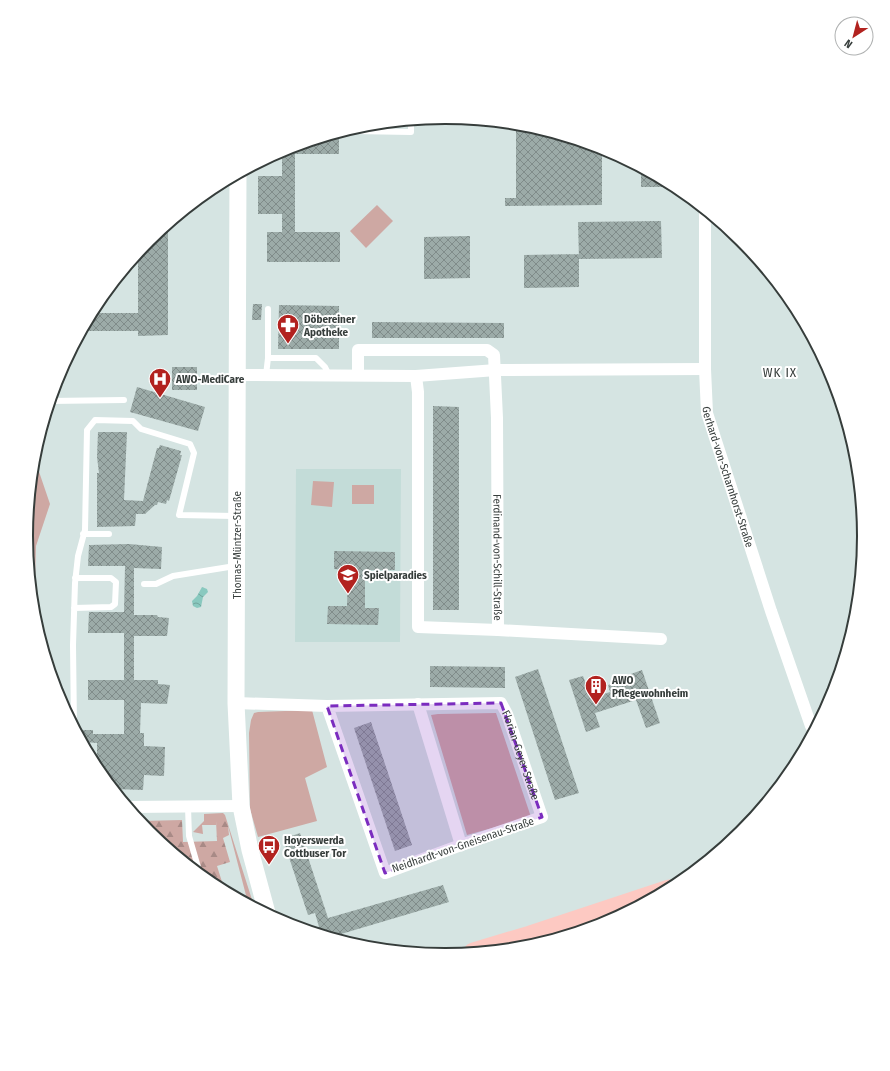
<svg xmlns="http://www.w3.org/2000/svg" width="890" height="1071" viewBox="0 0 890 1071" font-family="'Fira Sans Condensed',sans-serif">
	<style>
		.built { fill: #c3dcd8 }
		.green { fill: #cea8a3 }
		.forest { fill: url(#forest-firs) }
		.water { fill: url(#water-waves) }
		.building { fill: url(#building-cross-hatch) }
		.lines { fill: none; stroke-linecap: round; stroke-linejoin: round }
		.lane { stroke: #fff; stroke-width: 6 }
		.street { stroke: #fff; stroke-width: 12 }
		.secondary { stroke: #fff; stroke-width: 17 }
		.primary { stroke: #fdc9c2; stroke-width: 19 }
		.marked { fill: #7b2cbf; fill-opacity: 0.2; stroke: #7b2cbf; stroke-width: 3; stroke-dasharray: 8 5; stroke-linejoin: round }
		.labels { text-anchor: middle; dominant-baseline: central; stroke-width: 4; stroke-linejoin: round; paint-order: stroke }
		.poi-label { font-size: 11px; font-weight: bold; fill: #363d3b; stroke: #fff; text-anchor: start }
		.street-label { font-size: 11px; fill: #363d3b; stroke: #fff }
		.quarter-label { font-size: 13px; letter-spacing: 1px; fill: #363d3b; stroke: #fff }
		.rim { fill: none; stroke: #363d3b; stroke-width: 2 }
	</style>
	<defs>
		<pattern id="forest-firs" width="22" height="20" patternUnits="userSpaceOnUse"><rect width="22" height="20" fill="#cea8a3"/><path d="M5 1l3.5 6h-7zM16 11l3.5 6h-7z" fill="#a88a86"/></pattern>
		<pattern id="water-waves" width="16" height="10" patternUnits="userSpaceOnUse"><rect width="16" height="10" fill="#89c9bf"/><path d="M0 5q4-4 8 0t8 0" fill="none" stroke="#71a49c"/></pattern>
		<pattern id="building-cross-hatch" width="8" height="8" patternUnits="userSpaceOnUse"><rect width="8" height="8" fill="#9caba8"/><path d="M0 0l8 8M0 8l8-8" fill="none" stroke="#808c8a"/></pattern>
	</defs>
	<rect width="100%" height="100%" fill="#d5e4e2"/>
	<path class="built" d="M296,469H401L400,642H295Z"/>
	<path class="green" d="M377,205L393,221L366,248L350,231Z
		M34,457L50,504L36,546L34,618L26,535Z
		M313,481L334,482L332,507L311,505Z
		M352,485H374V504H352Z
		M312,710L327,767L305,778L317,821L258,837L250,809L249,733L251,720L254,713L258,712Z
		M496,713L531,817L467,835L431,715L438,714Z
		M223,813L225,815L254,906L248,903L228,826L216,821V825H202L203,834L193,832L204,821V814Z"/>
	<path class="forest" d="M224,818L228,826L229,835L223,838L230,862L217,866L223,885L217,887L212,884L149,832L140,821L182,820L183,842L217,841L216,821Z"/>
	<path class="water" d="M202,587L207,589L208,592L203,597L201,607L197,608L193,606L192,601L197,596Z"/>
	<path class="building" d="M516,124L527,125L602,147V205L505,206V198H516Z
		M339,132V154H295V232H340V262H267V232H282V214H258V176H282V150Z
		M641,167L677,187H641Z
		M661,221L662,258L579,259L578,222Z
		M168,224V335L138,336V331H82L91,313H138V253L149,239Z
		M470,236V278L424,279V237Z
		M579,254V287L524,288V255Z
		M253,304H262L261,320H252Z
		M279,305L339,306V349H278Z
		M372,322L504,323V338H372Z
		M172,367H197V390H172Z
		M137,387L205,407L198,431L130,412Z
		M433,406L459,407V610H433Z
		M98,432H127L124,500L143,501L157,448H159L160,445L181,451L180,455H182L169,501L167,500L166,504L158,502L157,505H155L145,514H136L135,526L97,527V473H99L97,457Z
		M129,544L162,547L161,569L134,568V615H157L158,617L169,618L167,636H134V680H158V684L170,685L167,704L141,703L140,733H144V746L165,747L164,776L144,775L143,790L114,789L97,769V743L83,742V730H93V734H124V700H88V680H124V633H88L89,612H124L125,566H88L89,545Z
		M334,551L395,552V570H365V608H379L378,625L327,624L328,606H347L348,570L334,569Z
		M430,666L505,667V688L430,687Z
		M538,669L579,793L555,800L515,677Z
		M642,670L660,723L646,728L636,700L595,713L600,727L586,732L569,680L583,676L591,698L610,692L608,685L629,678L628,675Z
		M371,722L412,845L395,851L354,728Z
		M300,833L328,918L443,885L449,902L331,937L321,934L315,913L308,915L283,839Z"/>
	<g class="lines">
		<path class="lane" d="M353,128V131L411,132V120
			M268,358H316L325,367L329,375
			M266,375L268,358V309
			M50,401L124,400
			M83,534H109
			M144,584H156L173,576L235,566
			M74,608L111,607L115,604L116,582L111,578H75
			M74,727L73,645L75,583L78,556L85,530L87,430L95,420L133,421L141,429L190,444L194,453L179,515L235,516
			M188,807L189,836L200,874"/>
		<g class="street">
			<path id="s1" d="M705,210V369L707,413L771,611L811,726L817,724"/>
			<path d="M238,375L416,376L496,370L705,369"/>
			<path id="s2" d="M358,375V350H487L494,355L497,418L498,630L418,627V392L416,376"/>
			<path d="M498,630L661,639"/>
			<path id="s3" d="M236,703L327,706L501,703L507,714L542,817L461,845L385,873L327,706"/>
			<path d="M418,704L461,845"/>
			<path d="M128,807L241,806"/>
		</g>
		<path class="secondary" d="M238,173L236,703L241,806L250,850L267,913"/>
		<path class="primary" d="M473,952L530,935L669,889"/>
	</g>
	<path class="marked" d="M501,703L542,817L385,873L327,706Z"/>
	<defs>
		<g id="pharmacy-pin" transform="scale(1.15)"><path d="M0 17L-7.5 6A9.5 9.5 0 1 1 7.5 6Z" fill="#b2221f" stroke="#fff"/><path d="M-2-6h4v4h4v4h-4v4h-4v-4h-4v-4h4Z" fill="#fff"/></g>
		<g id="hospital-pin" transform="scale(1.15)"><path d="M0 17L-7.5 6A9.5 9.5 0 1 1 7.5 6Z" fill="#b2221f" stroke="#fff"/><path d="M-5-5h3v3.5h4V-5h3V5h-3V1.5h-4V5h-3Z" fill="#fff"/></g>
		<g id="school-pin" transform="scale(1.15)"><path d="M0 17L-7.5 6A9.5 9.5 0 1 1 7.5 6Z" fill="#b2221f" stroke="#fff"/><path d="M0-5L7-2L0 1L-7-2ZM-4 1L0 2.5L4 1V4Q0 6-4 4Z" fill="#fff"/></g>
		<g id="building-pin" transform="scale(1.15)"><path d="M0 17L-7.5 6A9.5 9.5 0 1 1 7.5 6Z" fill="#b2221f" stroke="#fff"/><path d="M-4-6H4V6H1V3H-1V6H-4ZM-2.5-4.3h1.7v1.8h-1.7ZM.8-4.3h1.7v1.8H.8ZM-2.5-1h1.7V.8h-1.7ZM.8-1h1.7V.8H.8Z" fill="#fff"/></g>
		<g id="bus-pin" transform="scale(1.15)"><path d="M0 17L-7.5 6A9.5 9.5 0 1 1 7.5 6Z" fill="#b2221f" stroke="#fff"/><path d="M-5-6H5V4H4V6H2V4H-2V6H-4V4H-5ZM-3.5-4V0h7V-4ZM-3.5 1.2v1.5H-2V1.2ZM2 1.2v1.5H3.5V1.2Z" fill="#fff"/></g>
	</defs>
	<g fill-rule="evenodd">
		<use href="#pharmacy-pin" x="288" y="325"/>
		<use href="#hospital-pin" x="160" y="379"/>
		<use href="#school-pin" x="348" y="575"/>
		<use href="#building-pin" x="596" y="686"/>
		<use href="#bus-pin" x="269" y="846"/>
	</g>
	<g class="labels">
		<g class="poi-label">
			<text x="304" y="319">Döbereiner<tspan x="304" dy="13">Apotheke</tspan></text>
			<text x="176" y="379">AWO-MediCare</text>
			<text x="364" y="575">Spielparadies</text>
			<text x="612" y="680">AWO<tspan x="612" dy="13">Pflegewohnheim</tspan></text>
			<text x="284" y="840">Hoyerswerda<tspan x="284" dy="13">Cottbuser Tor</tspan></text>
		</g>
		<g class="street-label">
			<text stroke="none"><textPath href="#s1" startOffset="270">Gerhard-von-Scharnhorst-Straße</textPath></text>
			<text transform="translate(237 545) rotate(-90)">Thomas-Müntzer-Straße</text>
			<text stroke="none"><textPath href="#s2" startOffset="365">Ferdinand-von-Schill-Straße</textPath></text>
			<text stroke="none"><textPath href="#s3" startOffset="321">Florian-Geyer-Straße</textPath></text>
			<text transform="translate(463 845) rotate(-19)">Neidhardt-von-Gneisenau-Straße</text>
		</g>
		<g class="quarter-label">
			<text x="780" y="372">WK IX</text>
		</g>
	</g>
	<path d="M0 0H890V1071H0ZM33 536a412 412 0 1 1 824 0a412 412 0 1 1-824 0Z" fill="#fff" fill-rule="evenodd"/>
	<path class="rim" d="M33 536a412 412 0 1 1 824 0a412 412 0 1 1-824 0Z"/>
	<g transform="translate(854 36) rotate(216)"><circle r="19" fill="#ffffff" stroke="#afb1b1"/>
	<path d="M0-3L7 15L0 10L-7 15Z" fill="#b2221f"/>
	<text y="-6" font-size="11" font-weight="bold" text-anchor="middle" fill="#363d3b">N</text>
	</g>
</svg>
